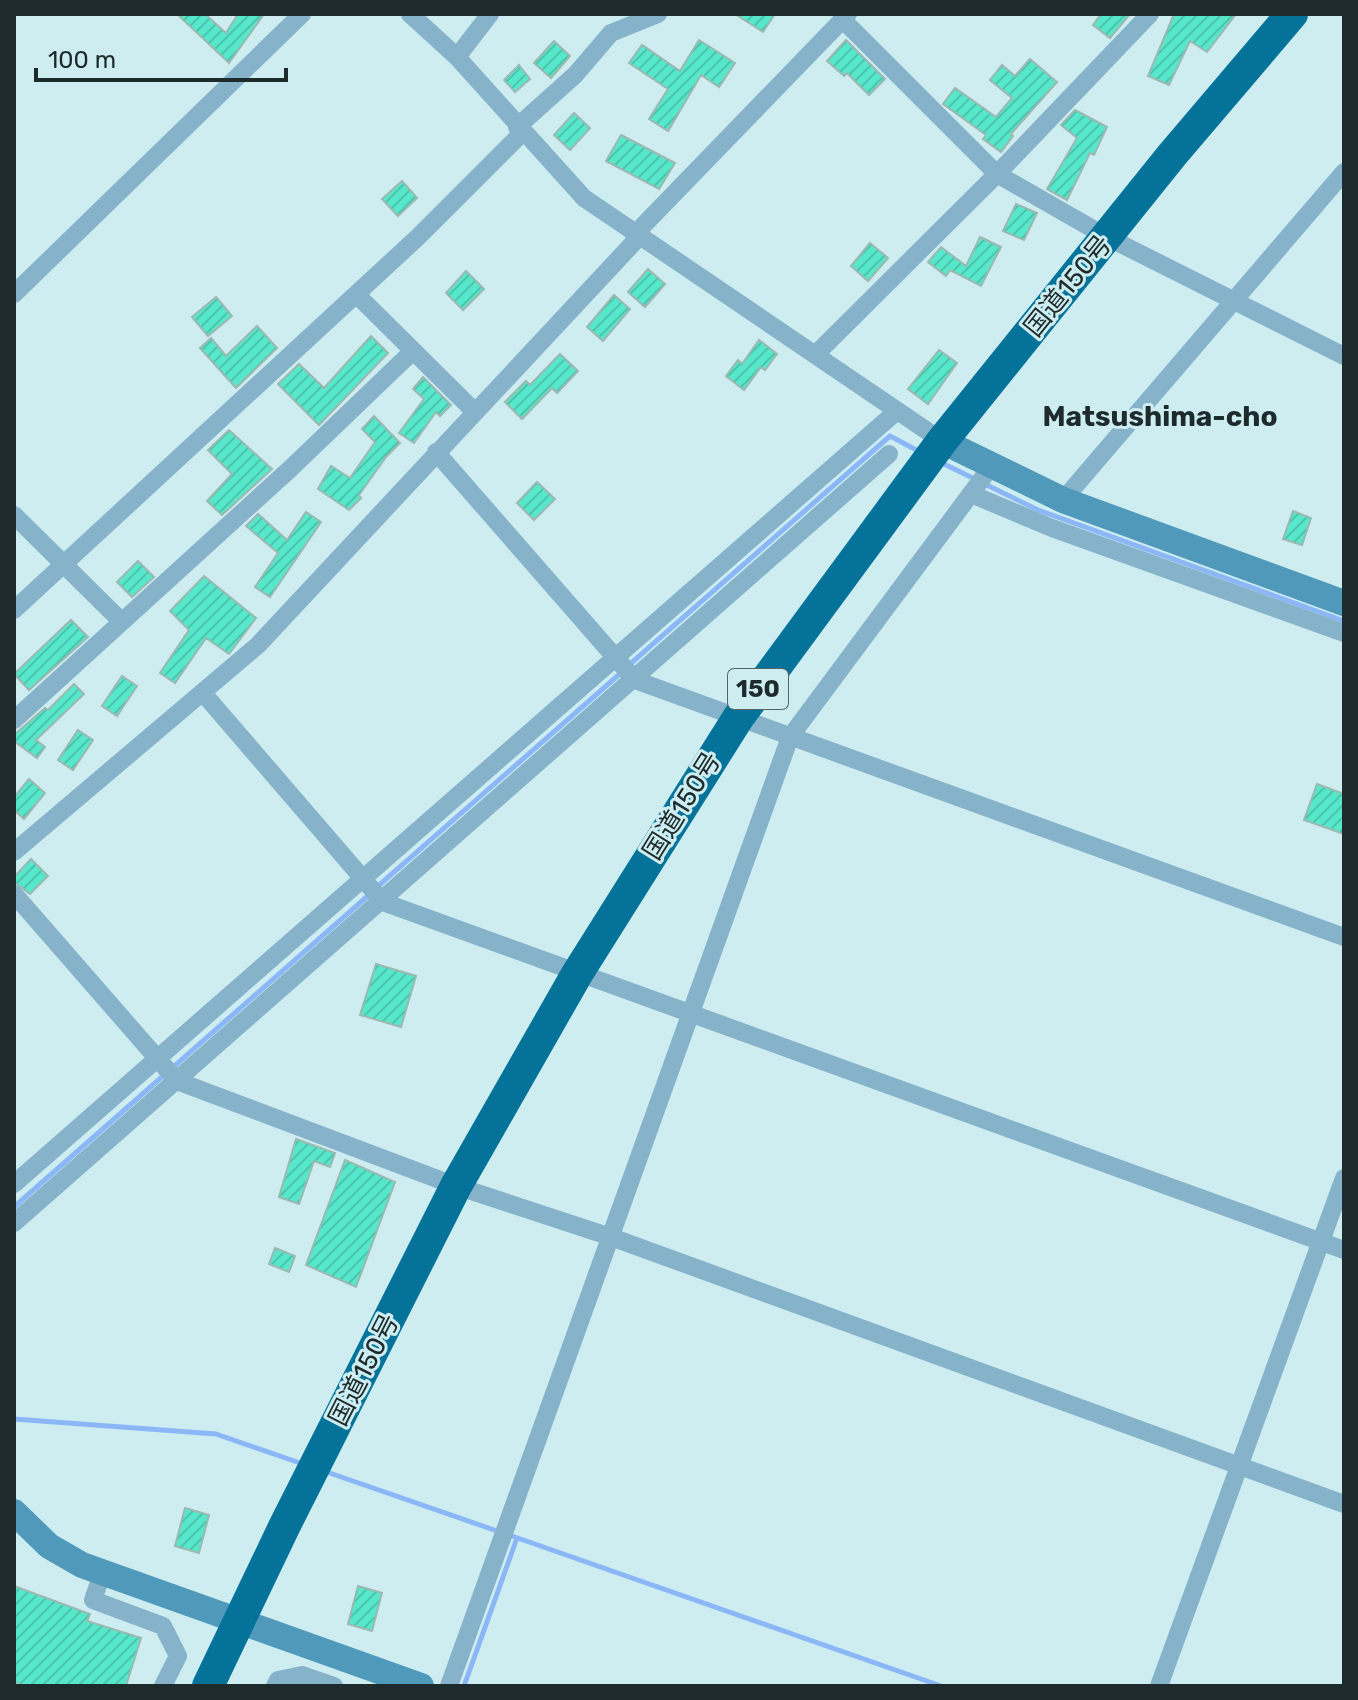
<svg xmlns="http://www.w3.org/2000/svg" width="1358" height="1700" viewBox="0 0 1358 1700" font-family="Rubik,'Noto Sans JP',sans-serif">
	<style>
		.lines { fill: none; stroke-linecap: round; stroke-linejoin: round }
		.stream { stroke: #8cb7f7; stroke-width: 5 }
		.building { fill: url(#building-hatch); stroke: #9bb9b1; stroke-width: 2 }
		.street { stroke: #86b3ca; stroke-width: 18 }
		.secondary { stroke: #5199bb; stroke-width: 26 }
		.highway { stroke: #057399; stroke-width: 32 }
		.labels { text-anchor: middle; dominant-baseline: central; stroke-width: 6; stroke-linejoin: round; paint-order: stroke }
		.shield { fill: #cdedf1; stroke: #526567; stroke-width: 2 }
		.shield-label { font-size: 24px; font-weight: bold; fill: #1e2b2c }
		.street-label { font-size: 26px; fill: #1e2b2c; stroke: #cdedf1 }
		.neighbourhood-label { font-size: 28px; font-weight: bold; fill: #1e2b2c; stroke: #cdedf1 }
	</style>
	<defs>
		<pattern id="building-hatch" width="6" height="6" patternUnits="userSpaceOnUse" patternTransform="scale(2)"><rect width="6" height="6" fill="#57e7ca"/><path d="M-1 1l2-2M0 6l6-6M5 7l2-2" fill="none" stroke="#4bc6ae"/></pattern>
	</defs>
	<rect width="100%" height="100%" fill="#cdedf1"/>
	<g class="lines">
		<path class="stream" d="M940,462L1038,510L1344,621
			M629,665L890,436L920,452
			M377,887L622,672
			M14,1207L370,894
			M14,1419L216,1434L303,1464
			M324,1471L500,1532
			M509,1535L941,1686
			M464,1686L517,1538"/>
	</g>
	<path class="building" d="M177,14H205L226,33L238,14H264L229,63Z
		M735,14H775L763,32Z
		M1101,14H1130L1110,38L1093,25Z
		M1174,14H1236L1207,52L1190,41L1169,85L1148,76Z
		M699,40L735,63L719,87L701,75L668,131L649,119L668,89L629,63L642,45L680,71Z
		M846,40L885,79L869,95L847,73L844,76L827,61Z
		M554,41L570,56L551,78L534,63Z
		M1030,59L1057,82L1011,134L1013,136L1001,152L983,139L986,135L943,104L955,88L996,117L1012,98L990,80L1002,65L1015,76Z
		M519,65L530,79L515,92L504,80Z
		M1075,110L1107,127L1094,155L1090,153L1067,200L1047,189L1077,138L1061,125Z
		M574,113L590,128L570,150L554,135Z
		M621,135L675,163L659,189L606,161Z
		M402,181L417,198L398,216L382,199Z
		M1016,204L1037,213L1024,240L1003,231Z
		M980,237L1001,247L981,286L950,270L946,276L928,262L941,247L966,266Z
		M870,243L888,258L868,281L851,266Z
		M648,269L665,284L645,307L628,292Z
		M466,271L484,289L463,310L446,293Z
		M614,295L630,309L603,341L587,327Z
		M216,297L232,316L208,336L192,317Z
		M257,326L277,348L236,388L200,348L211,338L226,356Z
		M371,336L388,353L319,425L278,384L299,364L324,388Z
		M759,340L777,354L765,370L761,367L744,390L726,376L738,360L742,364Z
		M939,350L957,363L928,404L908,389Z
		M560,354L578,371L557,393L552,388L522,419L505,402L526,381L530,385Z
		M423,377L451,405L440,416L436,412L414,443L399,433L424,399L413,389Z
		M374,416L400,443L386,457L359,495L361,498L349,510L318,489L331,466L350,478L375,442L362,429Z
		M229,430L272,469L222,515L207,501L232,474L208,450Z
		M537,482L555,499L534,520L517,503Z
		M1293,511L1311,518L1302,545L1283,539Z
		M306,512L321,522L270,597L255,587L278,553L246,526L258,514L287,540Z
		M138,561L154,577L132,597L117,582Z
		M204,576L256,618L229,654L206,638L175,683L160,673L189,630L170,611Z
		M71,620L88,637L29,690L14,674Z
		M122,676L137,686L117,716L102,706Z
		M74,684L84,694L36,740L45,747L37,758L14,741V735L45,708L48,710Z
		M78,730L93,740L73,770L58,760Z
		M29,779L45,793L24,819L14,810V797Z
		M1317,784L1344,794V834L1304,820Z
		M31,859L48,876L30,894L14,882V877Z
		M376,964L416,976L401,1027L360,1015Z
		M296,1139L335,1153L330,1167L314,1161L299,1204L279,1197Z
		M345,1160L395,1182L356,1287L306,1265Z
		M275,1248L295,1256L289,1272L269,1264Z
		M185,1508L209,1515L199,1553L175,1546Z
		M14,1586L90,1614L87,1621L141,1638L126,1686H24L14,1682Z
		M358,1586L382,1593L372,1631L348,1624Z"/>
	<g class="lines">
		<path class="street" d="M410,14L457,57L584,198L942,441
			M843,20L997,174L1107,237L1344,356
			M457,57L490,14
			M517,127L575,75L611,33L658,14
			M634,235L848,14
			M14,294L302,14
			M356,294L474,411
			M815,355L997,174L1150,14
			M436,452L635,680L1344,937
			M971,494L1052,528L1344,633
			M1063,500L1344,172
			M14,515L122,622
			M14,610L418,237L522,133
			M203,693L383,902L1344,1250
			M14,720L290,469L413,351
			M14,852L258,645L638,238
			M14,894L177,1081L456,1186L611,1237L1344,1504
			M14,1184L897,411
			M14,1223L889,454
			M103,1571L93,1600L163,1626L178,1656L163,1686
			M275,1686L278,1680L302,1675L334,1686
			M449,1686L790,737L990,468
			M1159,1686L1344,1178"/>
		<path class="secondary" d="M942,441L1063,500L1344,603
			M14,1512L49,1546L82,1565L421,1686"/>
		<path class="highway" d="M208,1686L284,1527L456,1186L577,974L738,718L942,441L1172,155L1292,14"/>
	</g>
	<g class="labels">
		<rect class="shield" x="728" y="669" width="60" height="40" rx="6"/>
		<g class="shield-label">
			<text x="758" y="689">150</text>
		</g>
		<g class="street-label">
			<text transform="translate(1068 286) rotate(-51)">国道150号</text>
			<text transform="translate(682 806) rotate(-58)">国道150号</text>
			<text transform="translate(364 1370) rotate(-63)">国道150号</text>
		</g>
		<g class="neighbourhood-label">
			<text x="1160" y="416">Matsushima-cho</text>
		</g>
	</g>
	<rect width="1358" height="1700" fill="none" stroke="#1e2b2c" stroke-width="32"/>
	<path d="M36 68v12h250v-12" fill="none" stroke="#1e2b2c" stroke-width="4"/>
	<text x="48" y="68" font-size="24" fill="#1e2b2c" stroke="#cdedf1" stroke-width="6" paint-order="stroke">100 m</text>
</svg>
